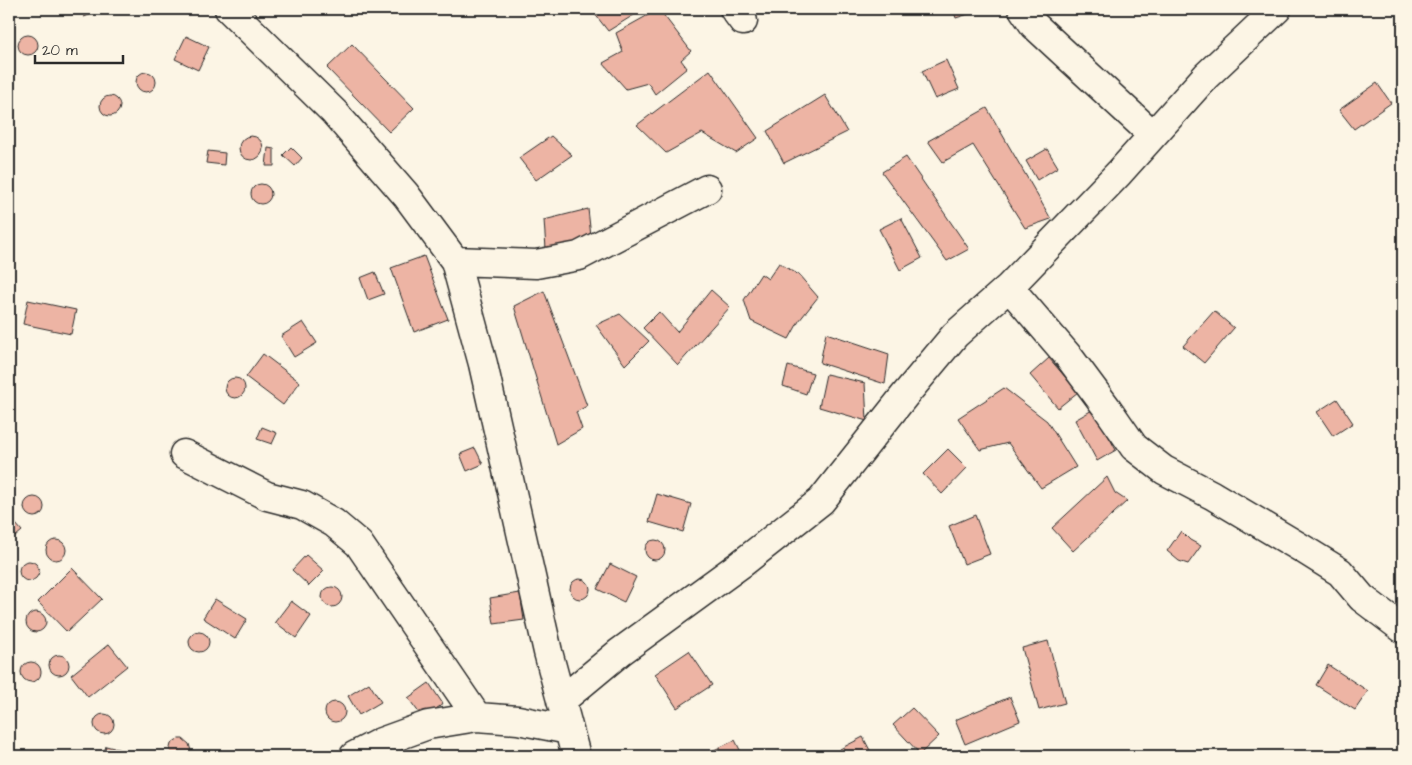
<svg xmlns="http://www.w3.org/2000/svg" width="1412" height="765" viewBox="0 0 1412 765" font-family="'Architects Daughter',sans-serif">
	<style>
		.building { fill: #edb4a4; stroke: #2b2b2b }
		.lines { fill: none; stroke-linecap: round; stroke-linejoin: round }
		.minor-casing { stroke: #2b2b2b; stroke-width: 31 }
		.minor { stroke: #fcf5e5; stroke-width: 28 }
	</style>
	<rect width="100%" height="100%" fill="#fcf5e5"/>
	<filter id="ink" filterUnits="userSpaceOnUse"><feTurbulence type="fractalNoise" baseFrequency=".02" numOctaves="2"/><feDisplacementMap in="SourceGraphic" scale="10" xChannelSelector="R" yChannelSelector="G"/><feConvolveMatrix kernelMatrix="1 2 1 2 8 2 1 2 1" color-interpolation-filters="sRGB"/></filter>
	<g filter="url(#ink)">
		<path class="building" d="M81,9H104L84,17Z
			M591,9H636L637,13L608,31Z
			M659,9L691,51L681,60L687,68L655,94L648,83L626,89L603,63L623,52L616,33Z
			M953,9H981V10L956,18Z
			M18 45a10 10 0 1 1 20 0a10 10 0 1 1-20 0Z
			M186,36L209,47L198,70L175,59Z
			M352,44L414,108L389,132L327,68Z
			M946,60L959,89L935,99L922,71Z
			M710,70L758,138L736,153L702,133L666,153L637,125Z
			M136 82a10 10 0 1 1 20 0a10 10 0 1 1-20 0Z
			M1377,83L1391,103L1354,129L1339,110Z
			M825,95L847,132L784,163L767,131Z
			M100 106a10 10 0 1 1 20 0a10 10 0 1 1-20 0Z
			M987,108L1051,219L1025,228L973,145L943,162L928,141Z
			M239 148a12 12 0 1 1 24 0a12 12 0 1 1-24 0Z
			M551,136L572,155L536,180L519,158Z
			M291,147L302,158L295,166L283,155Z
			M268,148L274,149V166H266Z
			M1047,149L1058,167L1037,180L1026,161Z
			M208,151L225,153L224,165L206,163Z
			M906,157L969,249L947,261L882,172Z
			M251 194a10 10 0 1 1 20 0a10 10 0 1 1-20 0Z
			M588,209L592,246L546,249L544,220Z
			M901,218L922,258L900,270L879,229Z
			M424,256L448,319L414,332L391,268Z
			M779,263L799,275L818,297L799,321L789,339L751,321L744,300L761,274L768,279Z
			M375,272L384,294L368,300L360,278Z
			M711,290L730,307L678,365L643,328L659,312L677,332Z
			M544,291L587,406L576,412L582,429L556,444L514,306Z
			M28,300L76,310L71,334L23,324Z
			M1214,311L1234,328L1204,363L1183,346Z
			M620,314L649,341L625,365L596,325Z
			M303,322L317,343L294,357L281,336Z
			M826,333L889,354L885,384L820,363Z
			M263,354L300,382L283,405L246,377Z
			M1049,358L1078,392L1058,408L1030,375Z
			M788,366L813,373L806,394L783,386Z
			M826,374L865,383L867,421L819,407Z
			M225 388a10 10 0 1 1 20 0a10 10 0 1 1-20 0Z
			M1004,388L1047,421L1076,467L1041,488L1008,443L980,450L958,418Z
			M1337,399L1353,423L1333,436L1317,412Z
			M1094,409L1116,450L1097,461L1075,420Z
			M262,427L277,433L272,444L257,439Z
			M475,448L483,464L467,471L460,454Z
			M948,449L967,468L942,494L923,474Z
			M1107,477L1115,493L1127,501L1073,551L1052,528Z
			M657,494L691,504L683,532L649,522Z
			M24 507a10 10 0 1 1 20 0a10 10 0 1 1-20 0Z
			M975,515L990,554L964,564L949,526Z
			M9,516L22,531L9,542Z
			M1181,531L1190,540L1201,546L1188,564L1179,561L1167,551Z
			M46 550a10 10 0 1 1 20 0a10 10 0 1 1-20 0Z
			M645 550a10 10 0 1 1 20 0a10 10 0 1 1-20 0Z
			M306,555L324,571L309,586L292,570Z
			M19 571a10 10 0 1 1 20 0a10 10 0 1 1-20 0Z
			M610,564L636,577L624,602L597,589Z
			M72,568L102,599L67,632L38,602Z
			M570 589a10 10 0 1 1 20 0a10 10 0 1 1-20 0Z
			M322 597a10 10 0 1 1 20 0a10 10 0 1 1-20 0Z
			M520,593L524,620L494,624L490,598Z
			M215,599L247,619L235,639L203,618Z
			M291,601L311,616L296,638L275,622Z
			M26 622a10 10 0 1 1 20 0a10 10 0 1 1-20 0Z
			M189 642a10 10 0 1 1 20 0a10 10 0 1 1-20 0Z
			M1048,641L1065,703L1039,710L1022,648Z
			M109,644L127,666L88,697L71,675Z
			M689,651L712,685L677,708L655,674Z
			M49 665a10 10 0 1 1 20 0a10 10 0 1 1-20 0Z
			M21 672a10 10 0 1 1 20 0a10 10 0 1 1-20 0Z
			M1328,665L1368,691L1355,710L1316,685Z
			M369,683L381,702L359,715L348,696Z
			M429,683L443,704L423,718L408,698Z
			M1010,697L1020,721L965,744L955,720Z
			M325 712a10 10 0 1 1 20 0a10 10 0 1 1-20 0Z
			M912,708L939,736L920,754L893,725Z
			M94 724a10 10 0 1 1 20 0a10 10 0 1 1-20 0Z
			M863,737L873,756H844L840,749Z
			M179,739H183L189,744L191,751L187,756H173L171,755L170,748L171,744L176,740Z
			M735,740L743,756H714L712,751Z
			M106,746L145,756H103Z"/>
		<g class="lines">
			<g class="minor-casing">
				<path id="minor" d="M229,9L334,112L406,195L455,261L483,364L548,652L576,756
					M734,9L743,21
					M1023,9L1034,25L1153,135
					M455,261L536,264L579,256L707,189
					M1009,287L1069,357L1107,408L1134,447L1164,470L1212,495L1303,549L1340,572L1362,598L1403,629
					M184,454L267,496L302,505L334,523L359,544L477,717
					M561,701L620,652L741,564L821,501L905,395L955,335L1009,287L1119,173L1206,76L1277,9
					M354,756L381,742L428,725L477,717L518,720L569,730"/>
			</g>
			<use href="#minor" class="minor"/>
		</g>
	</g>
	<rect width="1412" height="765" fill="none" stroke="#fcf5e5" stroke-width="30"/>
	<rect x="15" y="15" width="1382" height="735" fill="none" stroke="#2b2b2b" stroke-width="2" filter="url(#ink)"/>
	<path d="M35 55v8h88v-8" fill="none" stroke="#2b2b2b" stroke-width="2.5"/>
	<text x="42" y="55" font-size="15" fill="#2b2b2b" stroke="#fcf5e5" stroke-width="4" paint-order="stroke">20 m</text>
</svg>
